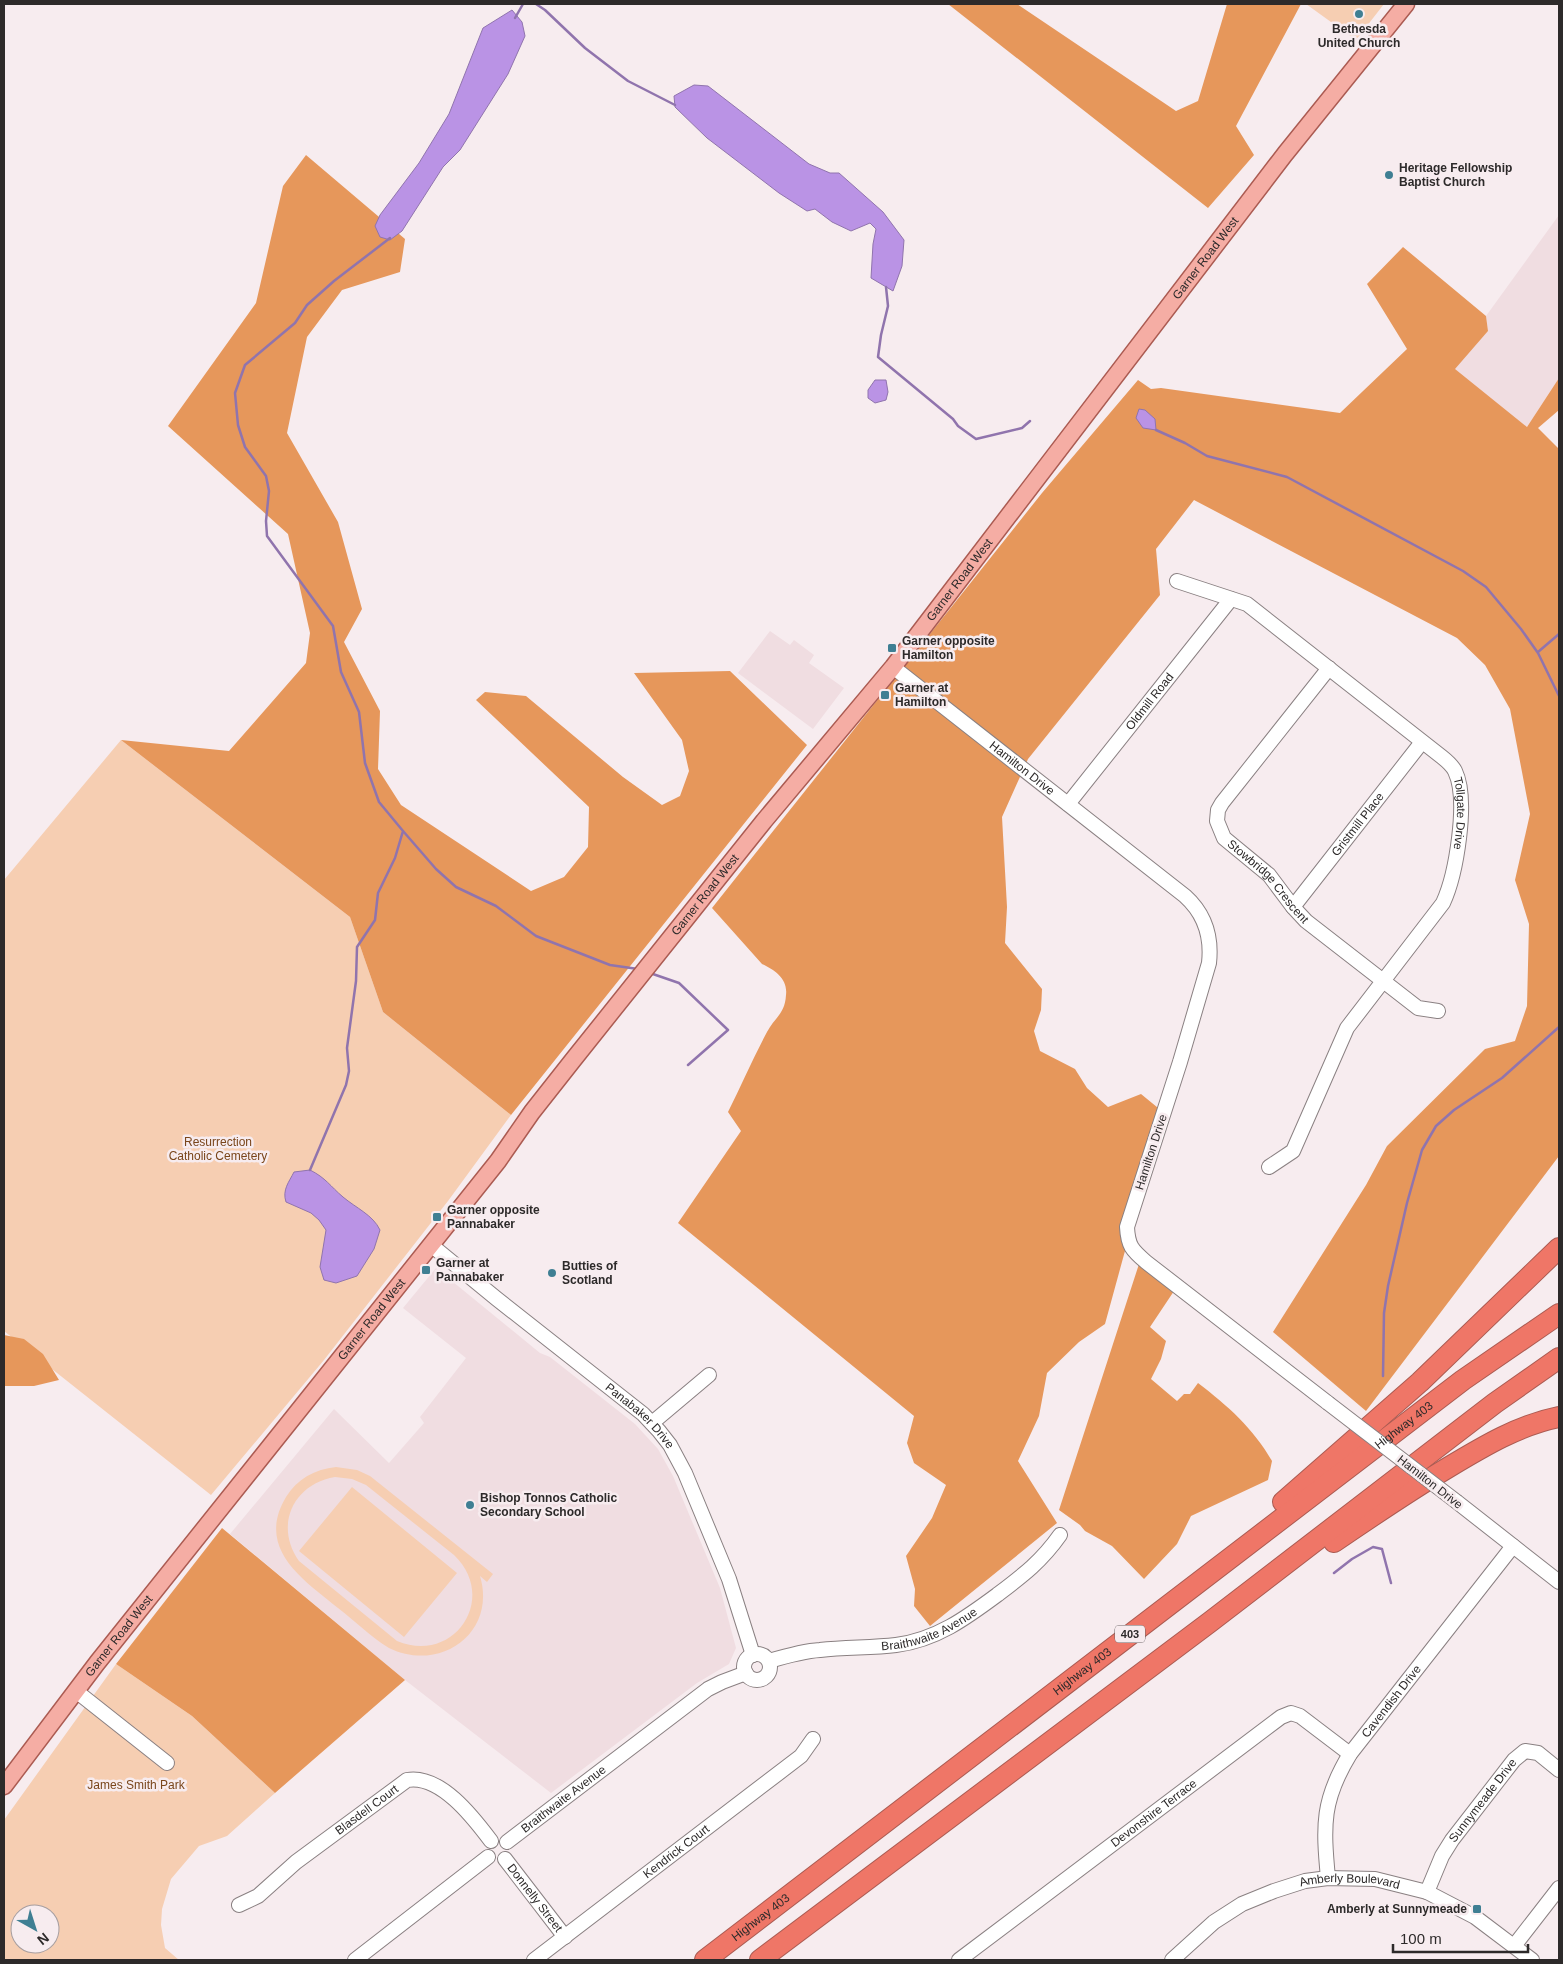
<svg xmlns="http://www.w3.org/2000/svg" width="1563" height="1964" viewBox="0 0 1563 1964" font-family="Helvetica,sans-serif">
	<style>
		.built { fill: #f0dde1 }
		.green { fill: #f6ceb2; fill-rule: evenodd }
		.forest { fill: #e6975b }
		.water { fill: #ba93e5; stroke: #9074ad }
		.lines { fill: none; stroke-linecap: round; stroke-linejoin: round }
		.stream { stroke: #9074ad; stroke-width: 2.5 }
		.minor-casing { stroke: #8a8082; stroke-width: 16 }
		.major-casing { stroke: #ab5b52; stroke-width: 19 }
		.highway-casing { stroke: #ab5b52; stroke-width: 22 }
		.minor { stroke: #fff; stroke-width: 14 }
		.major { stroke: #f5ada4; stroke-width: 16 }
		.highway { stroke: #ef7667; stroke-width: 20 }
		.minor-bridge-casing { stroke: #8a8082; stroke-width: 16; stroke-linecap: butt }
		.minor-bridge { stroke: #fff; stroke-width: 14 }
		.poi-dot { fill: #3f7f93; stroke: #f7ecef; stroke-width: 2 }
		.labels { text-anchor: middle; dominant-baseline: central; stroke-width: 5; stroke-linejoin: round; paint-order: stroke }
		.shield { fill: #f7ecef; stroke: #6a6465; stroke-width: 1 }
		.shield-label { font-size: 11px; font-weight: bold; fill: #2d2a2a }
		.poi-label { font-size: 12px; font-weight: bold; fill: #2d2a2a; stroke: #f7ecef; text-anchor: start }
		.street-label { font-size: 12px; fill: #2d2a2a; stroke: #f7ecef }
		.park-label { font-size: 12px; fill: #7a461b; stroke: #f7ecef }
	</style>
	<rect width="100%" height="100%" fill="#f7ecef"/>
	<path class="built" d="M1559,215V378L1527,427L1454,369L1488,331L1486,316Z
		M770,631L790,645L794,640L814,655L809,663L844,688L813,729L738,673Z
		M436,1268L540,1353L550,1357L635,1424L658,1449L673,1476L720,1588L736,1648L729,1664L697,1683L551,1793L405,1680L230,1534L334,1409L389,1463L424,1423L420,1417L466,1358L403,1308Z"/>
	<path class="green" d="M1306,4H1384L1356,40Z
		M121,740L350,917L383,1012L511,1115L448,1201L324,1360L211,1495L4,1331V880Z
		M336,1467L357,1470L370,1476L493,1574L487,1582L480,1576C497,1633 440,1673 389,1648C371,1637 355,1621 338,1608C304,1580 255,1549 286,1497C297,1479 315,1469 336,1467ZM335,1477L352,1479L366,1485L454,1555C499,1598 454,1665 397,1641L299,1561C274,1526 293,1484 335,1477Z
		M352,1487L457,1573L404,1637L299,1551Z
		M116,1664L192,1716L275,1793L227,1836L199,1846L171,1879L162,1909L161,1925L165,1948L179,1960H4V1820ZM20,1914H50V1944H20Z"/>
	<path class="forest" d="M948,4H1017L1176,111L1198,101L1227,4H1301L1236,126L1254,155L1208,208Z
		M306,155L405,239L400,272L342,290L307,337L287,433L338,522L362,609L344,642L380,711L378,769L401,805L531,891L564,877L588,847L589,807L476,700L485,692L526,696L623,777L662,805L680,796L689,771L682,740L634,673L730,671L807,745L511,1115L383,1012L350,917L121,740L229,751L306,663L310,633L288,534L168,426L256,303L283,186Z
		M1403,247L1486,316L1488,331L1455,369L1527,427L1559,378V410L1538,428L1559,449V1156L1366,1411L1273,1332L1366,1185L1387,1146L1485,1049L1515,1041L1527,1006L1529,924L1515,880L1530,814L1510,709L1485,665L1457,638L1194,500L1156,549L1160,595L1028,759L1002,817L1007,907L1005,943L1042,989L1041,1010L1034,1031L1040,1051L1075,1069L1087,1088L1108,1107L1141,1094L1163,1112L1105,1324L1079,1342L1047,1373L1039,1416L1018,1461L1057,1523L930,1626L914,1606L915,1589L906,1556L932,1518L946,1485L914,1463L907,1443L914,1416L678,1223L741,1131L728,1112C741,1086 753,1058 767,1032C775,1017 785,1014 786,995C788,979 775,970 762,964L712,908L1042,493L1138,380L1151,389L1161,388L1340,413L1407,349L1367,284Z
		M1139,1264L1174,1291L1150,1327L1166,1341L1161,1359L1151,1379L1177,1401L1184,1394H1190L1198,1383C1228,1406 1253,1428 1272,1461L1268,1480L1191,1516L1177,1544L1144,1579L1112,1546L1085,1531L1080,1525L1059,1510Z
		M4,1335L24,1339L43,1354L59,1380L34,1386H4Z
		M222,1528L405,1680L275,1793L192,1716L116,1664Z"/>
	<path class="water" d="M512,10L522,22L525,36L508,74L460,150L443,167L402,231L390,240L380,237L375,226L380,215L419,163L449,114L483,28Z
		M694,85L708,86L809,164L830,173H839L883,212L904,240L902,266L893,291L871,278L873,244L876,229L870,223L851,231L832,222L815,209L807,211L779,193L707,138L675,107L674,96Z
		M875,380H886L888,392L886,400L875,403L868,398V390Z
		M1139,409L1145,410L1155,419L1156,430L1143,428L1136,418Z
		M310,1170C326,1178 330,1186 343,1197C356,1208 373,1215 380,1230L374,1249L357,1276L336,1283L324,1280L320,1267L326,1230L319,1220L311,1213L286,1202C282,1190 289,1182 294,1172Z"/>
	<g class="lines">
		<path class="stream" d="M536,4L545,10L585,48L628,81L675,105
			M515,18L523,4
			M390,238L334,281L307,305L295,323L245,365L235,393L238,425L245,447L266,476L269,491L266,521L267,536L333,626L341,672L359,712L365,763L379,802L403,831L436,869L456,887L496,906L536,936L610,965L638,969
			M886,287L888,306L881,335L878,357L953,419L958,426L976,439L1022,428L1030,421
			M1156,430L1185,443L1207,456L1287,477L1463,571L1486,587L1521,629L1538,653L1559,696
			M1538,652L1559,634
			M650,973L679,983L728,1030L688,1065
			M310,1170L346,1085L349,1071L347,1048L356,981L357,947L375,920L378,893L395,858L403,831
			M1383,1376L1384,1313L1388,1286L1407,1203L1422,1150L1436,1126L1454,1110L1502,1078L1559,1027
			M1334,1573L1352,1559L1373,1547L1382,1549L1391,1583"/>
		<g class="minor-casing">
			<g id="minor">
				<path id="s1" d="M1177,581L1247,604L1442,757C1447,761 1452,765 1455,771C1469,800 1456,875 1443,903L1347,1028L1293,1151L1269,1167"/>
				<path id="s2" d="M893,667L1185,896C1205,914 1212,936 1209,963L1180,1062L1127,1227C1128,1246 1132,1250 1146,1262L1328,1403"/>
				<path id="s3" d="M1329,668L1222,803L1218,810L1217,821L1224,838L1269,875L1293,907L1306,921L1418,1008L1438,1011"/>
				<path id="s4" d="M1068,804L1231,599"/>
				<path id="s5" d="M1293,907L1422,742"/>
				<path id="s6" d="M431,1245L497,1299L643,1414L659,1431L670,1445L685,1473L729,1579L753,1655"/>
				<path d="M652,1423L709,1375"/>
				<path d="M1457,1502L1559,1582"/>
				<circle cx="757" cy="1667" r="13"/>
				<path id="s7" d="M769,1661C786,1656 803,1651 820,1650C846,1647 871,1648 896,1645C936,1640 966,1618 997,1595C1022,1576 1041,1562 1060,1535"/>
				<path d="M76,1691L167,1763"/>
				<path id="s8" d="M507,1842L708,1689L722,1682L746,1673"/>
				<path id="s9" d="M505,1859L565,1937"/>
				<path id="s10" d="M1328,1878C1323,1825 1322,1800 1350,1754L1513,1546"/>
				<path id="s11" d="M1427,1892L1442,1856L1452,1840L1514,1760L1525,1751L1538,1753L1559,1770"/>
				<path id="s12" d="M239,1905L258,1896L296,1862L407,1780C440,1774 473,1817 491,1841"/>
				<path d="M1514,1946L1559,1888"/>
				<path d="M355,1960L488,1857"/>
				<path id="s13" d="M534,1960L801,1756L813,1739"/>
				<path id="s14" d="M959,1960L1281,1717L1291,1713L1300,1716L1350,1754"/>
				<path id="s15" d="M1172,1960L1214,1922L1242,1904L1274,1891L1305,1881L1328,1878L1375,1879L1427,1892L1475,1917L1532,1960"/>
			</g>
		</g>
		<g class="major-casing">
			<g id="major">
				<path id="s16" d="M4,1786L97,1663L498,1161L532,1112L573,1060L764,821L893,667L1285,154L1406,4"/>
			</g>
		</g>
		<g class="highway-casing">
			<g id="highway">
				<path d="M1283,1502L1420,1382L1559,1248"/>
				<path d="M1334,1542C1372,1516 1409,1491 1449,1467C1484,1446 1519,1425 1559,1417"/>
				<path id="s17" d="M705,1960L1463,1380L1559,1314"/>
				<path d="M760,1960L1210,1622L1495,1403L1559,1358"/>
			</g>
		</g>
		<use href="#minor" class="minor"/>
		<use href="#major" class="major"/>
		<use href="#highway" class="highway"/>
		<g class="minor-bridge-casing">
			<path id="minor-bridge" d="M1328,1403L1457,1502"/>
		</g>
		<use href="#minor-bridge" class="minor-bridge"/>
	</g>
	<g class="poi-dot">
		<circle cx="1359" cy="14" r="5"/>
		<circle cx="1389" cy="175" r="5"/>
		<rect x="887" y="643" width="10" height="10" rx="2.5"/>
		<rect x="880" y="690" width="10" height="10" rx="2.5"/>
		<rect x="432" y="1212" width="10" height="10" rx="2.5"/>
		<rect x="421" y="1265" width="10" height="10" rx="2.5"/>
		<circle cx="552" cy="1273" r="5"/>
		<circle cx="470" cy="1505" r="5"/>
		<rect x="1472" y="1904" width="10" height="10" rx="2.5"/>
	</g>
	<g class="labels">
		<rect class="shield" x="1115" y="1625.5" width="30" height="17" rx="4"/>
		<g class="shield-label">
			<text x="1130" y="1634">403</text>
		</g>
		<g class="poi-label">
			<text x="1359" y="29" text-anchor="middle">Bethesda<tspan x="1359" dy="14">United Church</tspan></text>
			<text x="1399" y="168">Heritage Fellowship<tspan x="1399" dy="14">Baptist Church</tspan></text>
			<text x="902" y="641">Garner opposite<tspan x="902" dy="14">Hamilton</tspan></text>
			<text x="895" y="688">Garner at<tspan x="895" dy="14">Hamilton</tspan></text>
			<text x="447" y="1210">Garner opposite<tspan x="447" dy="14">Pannabaker</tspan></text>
			<text x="436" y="1263">Garner at<tspan x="436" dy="14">Pannabaker</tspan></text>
			<text x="562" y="1266">Butties of<tspan x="562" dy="14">Scotland</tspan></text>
			<text x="480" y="1498">Bishop Tonnos Catholic<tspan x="480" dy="14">Secondary School</tspan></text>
			<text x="1467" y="1909" text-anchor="end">Amberly at Sunnymeade</text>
		</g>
		<g class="street-label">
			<text stroke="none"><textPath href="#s16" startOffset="1944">Garner Road West</textPath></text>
			<text stroke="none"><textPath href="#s16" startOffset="1539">Garner Road West</textPath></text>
			<text stroke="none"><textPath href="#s4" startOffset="131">Oldmill Road</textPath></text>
			<text stroke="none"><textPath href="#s2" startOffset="164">Hamilton Drive</textPath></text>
			<text stroke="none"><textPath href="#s1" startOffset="384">Tollgate Drive</textPath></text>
			<text stroke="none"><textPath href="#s5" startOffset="105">Gristmill Place</textPath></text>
			<text stroke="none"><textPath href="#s3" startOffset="272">Stowbridge Crescent</textPath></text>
			<text stroke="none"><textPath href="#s16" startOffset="1134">Garner Road West</textPath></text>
			<text transform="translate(1151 1152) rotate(-72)">Hamilton Drive</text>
			<text stroke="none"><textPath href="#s16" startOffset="594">Garner Road West</textPath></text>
			<text stroke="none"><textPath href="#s6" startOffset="270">Panabaker Drive</textPath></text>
			<text stroke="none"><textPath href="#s17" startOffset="880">Highway 403</textPath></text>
			<text transform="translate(1430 1482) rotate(38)">Hamilton Drive</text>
			<text stroke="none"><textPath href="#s7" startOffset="165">Braithwaite Avenue</textPath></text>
			<text stroke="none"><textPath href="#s16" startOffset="189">Garner Road West</textPath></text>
			<text stroke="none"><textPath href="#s17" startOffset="475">Highway 403</textPath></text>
			<text stroke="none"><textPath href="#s10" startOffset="196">Cavendish Drive</textPath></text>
			<text stroke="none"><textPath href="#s8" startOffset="71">Braithwaite Avenue</textPath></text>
			<text stroke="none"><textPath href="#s11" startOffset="108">Sunnymeade Drive</textPath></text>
			<text stroke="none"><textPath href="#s12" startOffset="160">Blasdell Court</textPath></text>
			<text stroke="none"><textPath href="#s14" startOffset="244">Devonshire Terrace</textPath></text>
			<text stroke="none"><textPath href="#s13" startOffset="179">Kendrick Court</textPath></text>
			<text stroke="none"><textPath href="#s15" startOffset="202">Amberly Boulevard</textPath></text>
			<text stroke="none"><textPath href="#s9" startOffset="49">Donnelly Street</textPath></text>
			<text stroke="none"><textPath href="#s17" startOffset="70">Highway 403</textPath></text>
		</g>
		<g class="park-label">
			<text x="218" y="1142">Resurrection<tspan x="218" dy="14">Catholic Cemetery</tspan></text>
			<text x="136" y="1785">James Smith Park</text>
		</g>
	</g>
	<rect width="1563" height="1964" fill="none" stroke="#2d2a2a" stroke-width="10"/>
	<g transform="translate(35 1929) rotate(141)"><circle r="24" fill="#f7ecef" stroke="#a69ea0"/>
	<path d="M0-4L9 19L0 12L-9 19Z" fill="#3f7f93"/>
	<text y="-8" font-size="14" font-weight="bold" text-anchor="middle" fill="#2d2a2a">N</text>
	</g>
	<path d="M1393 1944v8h135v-8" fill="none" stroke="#2d2a2a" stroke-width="2.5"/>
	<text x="1400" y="1944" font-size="15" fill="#2d2a2a" stroke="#f7ecef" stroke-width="4" paint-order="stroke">100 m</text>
</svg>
